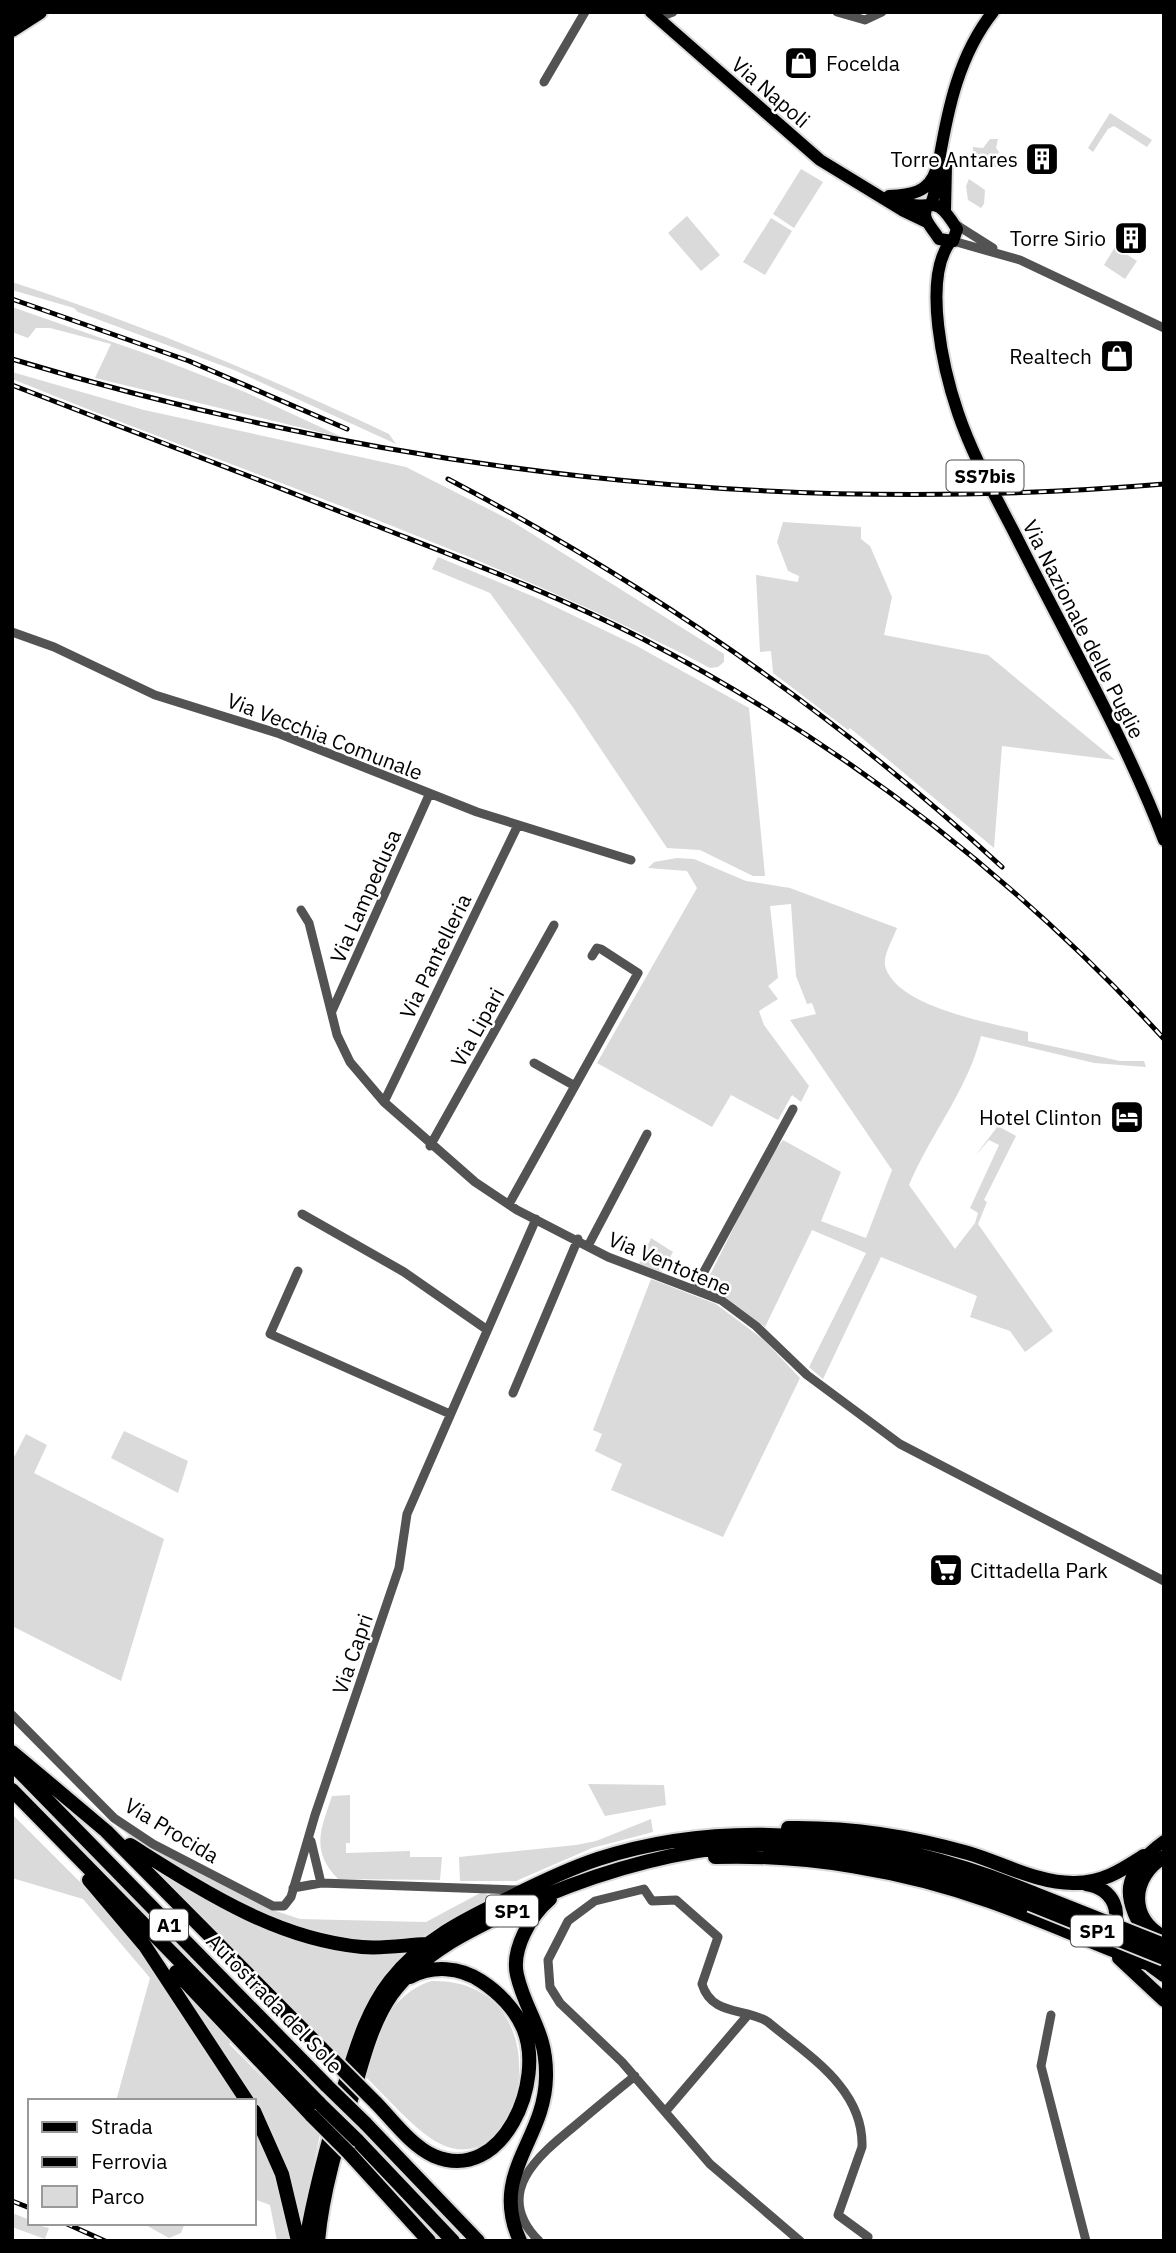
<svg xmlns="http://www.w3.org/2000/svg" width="1176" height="2253" viewBox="0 0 1176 2253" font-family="'IBM Plex Sans',sans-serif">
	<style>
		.green { fill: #dadada }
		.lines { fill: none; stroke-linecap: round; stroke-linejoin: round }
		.major-casing { stroke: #dbdbdb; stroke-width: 16 }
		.highway-casing { stroke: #dbdbdb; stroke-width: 18 }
		.minor { stroke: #535353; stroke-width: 9 }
		.major { stroke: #000; stroke-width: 12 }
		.highway { stroke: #000; stroke-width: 14 }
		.rail-casing { stroke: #000; stroke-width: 5 }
		.rail { stroke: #fff; stroke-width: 2.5; stroke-dasharray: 8; stroke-linecap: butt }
		.highway-bridge-casing { stroke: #dbdbdb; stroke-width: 18; stroke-linecap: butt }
		.highway-bridge { stroke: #000; stroke-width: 14 }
		.labels { text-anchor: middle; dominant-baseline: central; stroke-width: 5; stroke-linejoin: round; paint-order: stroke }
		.shield { fill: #fff; stroke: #4c4c4c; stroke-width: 2 }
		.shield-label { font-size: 19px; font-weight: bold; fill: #000 }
		.poi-label { font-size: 21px; fill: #000; stroke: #fff; text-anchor: end }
		.street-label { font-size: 21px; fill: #000; stroke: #fff }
	</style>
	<rect width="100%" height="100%" fill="#fff"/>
	<path class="green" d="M1110,113L1152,140L1147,147L1114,126L1108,129L1093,152L1088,148Z
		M990,139H998L996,148L999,152L996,157L999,166L995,167L983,158H973V147L983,148Z
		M801,169L823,182L794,228L773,214Z
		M969,179L985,190L984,204L981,208L968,200L966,186Z
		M687,216L720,255L701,271L668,233Z
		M771,218L792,231L765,275L743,262Z
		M1115,247L1137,261L1125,279L1104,265Z
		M12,282C141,324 266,376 389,434L396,444L234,370L78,312L74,308L12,290Z
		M12,307L150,355L245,392L344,438L95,378L111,344L50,328H36L28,338L12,332Z
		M12,372L144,410L406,467L510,520L724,654V662L718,667L710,668C486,551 246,474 12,379Z
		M783,522L861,527V539L870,546L892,597L884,635L988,655L1115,760L1002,746L994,848L850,728L848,730L773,673L771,651L760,652L756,575L798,582L799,576L788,571L777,542Z
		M438,557L537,598L635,645L749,708L765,876H753L700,850L667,848L572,706L490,593L432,569Z
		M677,858L694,859L746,881L790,888L897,928C893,939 881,958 886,969C901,1008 991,1023 1028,1032V1041L1120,1061H1144L1146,1067L1094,1063L981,1036C968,1089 930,1135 909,1185L955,1249L975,1223L978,1213L970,1208L999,1145L989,1140L975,1156L998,1126L1016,1136L984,1200L987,1202L978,1224L1053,1331L1025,1352L1010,1331L970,1317L977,1296L881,1257L823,1379L809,1367L866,1253L812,1230L765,1327L704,1287L768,1159L783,1140L841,1172L821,1221L866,1238L892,1170L790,1020L816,1014L812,1003L807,1004L796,976L791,904L770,906L778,978L768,986L778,999L759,1011L764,1025L809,1086L801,1102L792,1095L778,1120L731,1095L712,1127L597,1063L697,888L687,871L648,868L654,862Z
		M651,1238L673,1252L662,1272L639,1264Z
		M651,1279L716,1304L764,1340L800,1378L723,1537L611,1490L622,1464L595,1451L602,1434L593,1430Z
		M124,1431L188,1461L178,1493L111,1458Z
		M26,1434L47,1445L34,1473L164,1539L121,1681L12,1626V1461Z
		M588,1784L664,1785L666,1805L605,1816Z
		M350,1795V1843H346V1853L410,1851V1857H442L440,1880L338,1879C310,1850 321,1829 332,1796Z
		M12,1814L95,1897L154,1968L241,2101H116L150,1978L83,1899L12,1878Z
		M103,1815L150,1847L273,1910L300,1919L426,1922L482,1892L490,1896L487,1902L461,1913L421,1937L362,1941L338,1938L276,1921L158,1859Z
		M651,1819L653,1832L592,1848L516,1881H460L459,1857L576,1845L596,1841Z
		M166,1872L277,1931L406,1950C373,1987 358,2014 344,2061L161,1878Z
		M431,1981C564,1978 528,2178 445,2146C418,2135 386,2096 364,2075C380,2034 386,1997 431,1981Z
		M190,1998L231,2042L229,2044L320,2134L303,2216L299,2215L289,2183L254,2101L186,2001Z
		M254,2123L279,2180L293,2241H277L270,2205L254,2199Z
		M12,2213L30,2220V2223L49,2228L45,2239L12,2227Z
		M142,2223H185L181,2233L169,2238Z"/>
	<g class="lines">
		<g class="major-casing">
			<path id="major" d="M651,12L820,160L902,210L927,222
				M889,196C910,195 929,193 936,170
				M898,201C933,215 932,188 957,229L953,241L939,239C933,228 919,218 928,205
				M931,204C937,189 937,176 939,161C948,108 959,55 993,12
				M945,211L946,165
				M950,242C922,280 944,372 958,413C973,457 996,497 1017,538C1067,638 1124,736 1164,840
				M1149,1940C1119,1898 1121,1872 1164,1841"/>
		</g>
		<g class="highway-casing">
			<path id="highway" d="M12,16L19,12
				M12,30L40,12
				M12,1752L106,1831L335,2062
				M12,1764L327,2086
				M12,1790L320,2104
				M788,1828C849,1827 909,1836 968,1853C1002,1863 1039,1884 1075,1883C1103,1883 1122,1870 1144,1856
				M130,1845C202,1890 275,1939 362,1947C383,1949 405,1945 426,1944
				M715,1857C805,1854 903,1870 989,1901C1043,1920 1095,1944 1149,1964L1164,1975
				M1164,1857C1131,1876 1128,1919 1164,1937
				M89,1880L145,1946L247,2101
				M1086,1884C1112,1887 1127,1915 1106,1934
				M1119,1958L1164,2000
				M176,1972L312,2116
				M375,2102C392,2119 411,2146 434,2156C503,2185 546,2080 523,2028C515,2009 498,1992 481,1981C460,1967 433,1965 410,1977
				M254,2111L282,2174L298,2241
				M365,2123L478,2241
				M357,2140L453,2241
				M349,2153L429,2241
				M306,2241C315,2188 329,2138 344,2087C356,2049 366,2012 390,1981C422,1940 465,1919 511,1897C539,1883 568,1869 598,1859C739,1813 898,1837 1033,1893
				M318,2241C323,2187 339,2138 355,2087C364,2055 373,2021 392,1994C424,1951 471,1930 517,1908C584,1877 652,1856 725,1847C819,1836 943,1869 1030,1904
				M520,2241C489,2173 545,2141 546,2077C547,2031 526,2014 517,1975C511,1949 531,1915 550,1899"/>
		</g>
		<path class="minor" d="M837,12L865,20L882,12
			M657,18L673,12
			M544,82L585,12
			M955,224L993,248
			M953,241L1020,260L1164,328
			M12,632L54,647L155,695L280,734L477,812L631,860
			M301,910L309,923L337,1035L350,1062L384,1102L475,1182L517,1210L608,1257L721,1300L756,1326L807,1375L900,1444L1164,1581
			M332,1011L429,795
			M534,1063L575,1086
			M384,1102L518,825
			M430,1146L554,925
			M509,1204L638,973L601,949L597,948L592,956
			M302,1214L404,1272L486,1329
			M588,1246L647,1134
			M298,1271L270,1334L450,1414
			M695,1288L793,1109
			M513,1393L578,1239
			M12,1715L114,1818L153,1844L273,1906H284L291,1897L315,1815L399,1568L407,1514L536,1219
			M311,1841L321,1883
			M293,1888L321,1883L518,1890
			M1051,2015L1041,2066L1086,2241
			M665,2112L747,2016
			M539,2241C491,2193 539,2155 577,2124C596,2108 615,2092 635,2076
			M800,2241L710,2164L622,2062L560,2003L550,1987L548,1960L568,1921L595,1901L644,1889L652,1901L676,1900L718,1937L702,1984C712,2017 746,2007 768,2022C807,2055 864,2088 862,2147L838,2215L868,2237L866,2241"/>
		<use href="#major" class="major"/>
		<use href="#highway" class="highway"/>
		<g class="rail-casing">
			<path id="rail" d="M12,299L189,361L347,429
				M12,359C386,472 775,517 1164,484
				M12,385C130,430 247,475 364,521C458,558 553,593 643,639C840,742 1014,875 1164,1039
				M448,479C648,584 836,714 1002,867
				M12,2201L30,2208
				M65,2223L105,2241"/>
		</g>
		<use href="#rail" class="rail"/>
		<g class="highway-bridge-casing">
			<path id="highway-bridge" d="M1033,1893L1164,1945
				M1030,1904L1164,1958
				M335,2062L375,2102
				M327,2086L365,2123
				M320,2104L357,2140
				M312,2116L349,2153"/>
		</g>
		<use href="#highway-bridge" class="highway-bridge"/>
	</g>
	<defs>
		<g id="shop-square" transform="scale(1.75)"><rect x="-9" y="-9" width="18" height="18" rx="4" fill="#000" stroke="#fff"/><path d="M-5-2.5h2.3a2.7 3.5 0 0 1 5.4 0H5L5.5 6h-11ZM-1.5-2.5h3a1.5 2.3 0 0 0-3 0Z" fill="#fff"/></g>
		<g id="building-square" transform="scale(1.75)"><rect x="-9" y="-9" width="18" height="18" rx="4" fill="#000" stroke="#fff"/><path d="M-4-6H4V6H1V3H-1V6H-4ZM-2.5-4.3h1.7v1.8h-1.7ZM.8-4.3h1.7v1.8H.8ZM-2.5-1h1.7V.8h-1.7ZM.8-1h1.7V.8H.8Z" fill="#fff"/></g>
		<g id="hotel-square" transform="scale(1.75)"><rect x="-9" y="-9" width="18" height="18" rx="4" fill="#000" stroke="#fff"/><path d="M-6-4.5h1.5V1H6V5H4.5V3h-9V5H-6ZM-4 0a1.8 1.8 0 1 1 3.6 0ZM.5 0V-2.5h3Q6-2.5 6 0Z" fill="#fff"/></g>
		<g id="supermarket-square" transform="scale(1.75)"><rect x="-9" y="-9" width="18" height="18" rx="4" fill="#000" stroke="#fff"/><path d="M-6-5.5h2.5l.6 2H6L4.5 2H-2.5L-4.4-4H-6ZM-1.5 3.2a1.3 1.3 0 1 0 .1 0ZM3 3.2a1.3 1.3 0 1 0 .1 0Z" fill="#fff"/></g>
	</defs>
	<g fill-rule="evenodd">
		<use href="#shop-square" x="801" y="63"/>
		<use href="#building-square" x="1042" y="159"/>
		<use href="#building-square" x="1131" y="238"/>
		<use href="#shop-square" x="1117" y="356"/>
		<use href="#hotel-square" x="1127" y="1117"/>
		<use href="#supermarket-square" x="946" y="1570"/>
	</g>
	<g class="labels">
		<g class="shield">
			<rect x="946.5" y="460.5" width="77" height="31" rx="5"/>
			<rect x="486" y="1895.5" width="52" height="31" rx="5"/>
			<rect x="150" y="1909.5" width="38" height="31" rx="5"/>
			<rect x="1071" y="1915.5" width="52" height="31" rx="5"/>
		</g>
		<g class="shield-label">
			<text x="985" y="476">SS7bis</text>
			<text x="512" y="1911">SP1</text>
			<text x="169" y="1925">A1</text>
			<text x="1097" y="1931">SP1</text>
		</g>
		<g class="poi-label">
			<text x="826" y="63" text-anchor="start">Focelda</text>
			<text x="1018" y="159">Torre Antares</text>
			<text x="1106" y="238">Torre Sirio</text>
			<text x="1092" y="356">Realtech</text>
			<text x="1102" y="1117">Hotel Clinton</text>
			<text x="970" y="1570" text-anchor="start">Cittadella Park</text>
		</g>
		<g class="street-label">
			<text transform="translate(771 92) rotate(41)">Via Napoli</text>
			<text transform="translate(1084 629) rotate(63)">Via Nazionale delle Puglie</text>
			<text transform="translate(325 736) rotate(21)">Via Vecchia Comunale</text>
			<text transform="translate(365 896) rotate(-66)">Via Lampedusa</text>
			<text transform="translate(435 956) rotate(-64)">Via Pantelleria</text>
			<text transform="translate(477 1027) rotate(-61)">Via Lipari</text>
			<text transform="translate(670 1263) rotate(23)">Via Ventotene</text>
			<text transform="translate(352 1654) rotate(-71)">Via Capri</text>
			<text transform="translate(172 1830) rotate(31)">Via Procida</text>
			<text transform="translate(275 2003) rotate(46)">Autostrada del Sole</text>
		</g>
	</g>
	<rect width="1176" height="2253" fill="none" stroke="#000000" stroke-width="28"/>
	<rect x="28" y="2099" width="228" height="126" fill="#ffffff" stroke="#999999" stroke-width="2"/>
	<rect x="42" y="2122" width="35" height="10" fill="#000000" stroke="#999999" stroke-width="2"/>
	<text x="91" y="2134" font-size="21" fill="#000000">Strada</text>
	<rect x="42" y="2157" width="35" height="10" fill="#000000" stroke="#999999" stroke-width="2"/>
	<text x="91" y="2169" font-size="21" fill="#000000">Ferrovia</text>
	<rect x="42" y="2186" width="35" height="21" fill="#dadada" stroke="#999999" stroke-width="2"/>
	<text x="91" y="2204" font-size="21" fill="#000000">Parco</text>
</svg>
